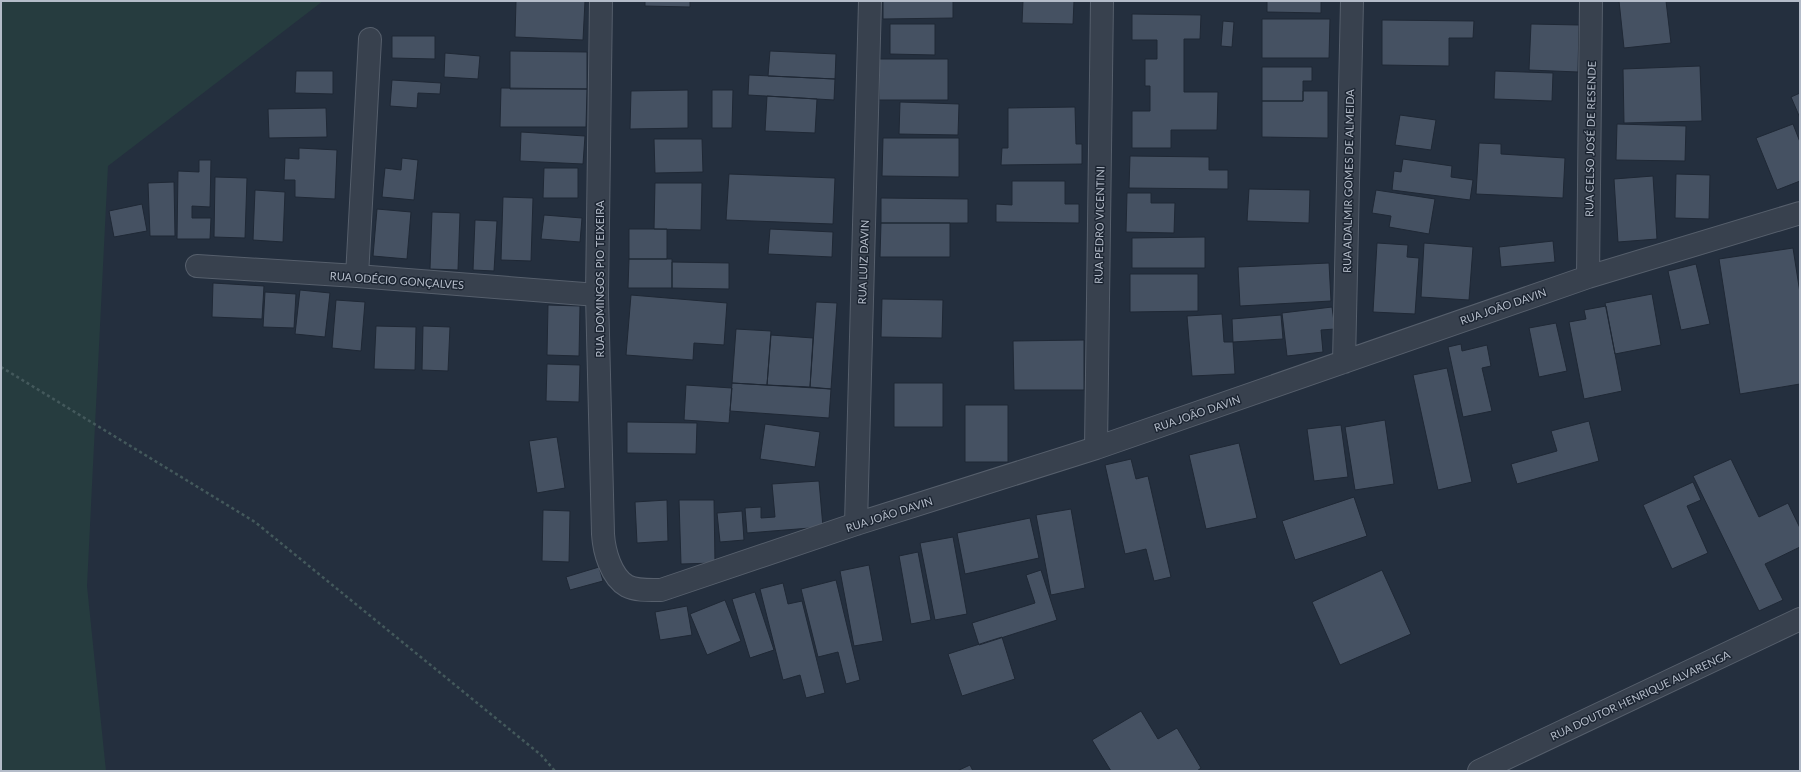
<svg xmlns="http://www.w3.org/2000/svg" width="1801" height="772" viewBox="0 0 1801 772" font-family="Lato,sans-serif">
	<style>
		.green { fill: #263c3f }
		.building { fill: #455162; stroke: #1f2835 }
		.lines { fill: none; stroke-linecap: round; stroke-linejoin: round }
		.minor-casing { stroke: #565f6c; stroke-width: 24 }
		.path { stroke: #44595c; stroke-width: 2.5; stroke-dasharray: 3 3; stroke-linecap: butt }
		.minor { stroke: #38414e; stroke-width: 22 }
		.labels { text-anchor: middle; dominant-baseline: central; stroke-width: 3; stroke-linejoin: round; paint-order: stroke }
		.street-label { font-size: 11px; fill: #b4bcc9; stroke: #1d2633 }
	</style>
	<rect width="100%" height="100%" fill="#242f3e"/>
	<path class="green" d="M1,1H323L108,166L87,586L106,771H1Z"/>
	<path class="building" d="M516,1H585L583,40L515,37Z
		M645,1H690V7L645,6Z
		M883,1H953V18L883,19Z
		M1023,1H1074L1073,24L1022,23Z
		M1267,1H1321V13L1267,12Z
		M1619,1H1666L1671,43L1624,48Z
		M1132,14L1201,15L1200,39H1184V92H1218L1217,130H1171V148H1132V111H1150V86H1145V59H1157V40H1132Z
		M1262,19H1330L1329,58H1262Z
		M1382,20L1474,21L1473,38H1449V66L1382,65Z
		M1223,21L1234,22L1232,47L1221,46Z
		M890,24H935V55L890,54Z
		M1531,24L1579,25L1578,72L1529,70Z
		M392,36H435V59L392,58Z
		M510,51L587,52V89H510Z
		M770,51L836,54L835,79L768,76Z
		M445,53L480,56L478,79L444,77Z
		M879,59H948V100H879Z
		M1700,66L1702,121L1624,123L1623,69Z
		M1262,67H1312V81H1303V101H1262Z
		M296,71H333V94L295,93Z
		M1495,71L1553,73L1552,101L1494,99Z
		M749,75L835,79L834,100L748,95Z
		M392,80L441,83L440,94L418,93L417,108L390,106Z
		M501,88L587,89L586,127H500Z
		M688,90V128L630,129L631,91Z
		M712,90H733L732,128H712Z
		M1303,91H1328V138L1262,137V101H1303Z
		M1800,93V118L1791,97Z
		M767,96L817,99L815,133L765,131Z
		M900,102L959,104L958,135L899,134Z
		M1075,107L1076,144H1082V164L1001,165L1002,148H1008V108Z
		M326,108L327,137L269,138L268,109Z
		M1400,115L1436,120L1431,150L1395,145Z
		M1617,124L1686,126L1685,161L1616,160Z
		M1793,124L1800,142V181L1777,190L1756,138Z
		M521,132L585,136L583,164L520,161Z
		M883,138H959V177L882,176Z
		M654,139H702L703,172L655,173Z
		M1479,143L1501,144V154L1565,158L1563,198L1476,194Z
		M299,148L337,150L335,199L295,197V180H284L285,158L299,159Z
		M1130,156L1209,157V170H1228V189L1129,188Z
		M402,158L418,160L414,200L382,197L385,168L401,170Z
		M1403,159L1452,166L1451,177L1473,180L1470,200L1392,190L1394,171L1401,172Z
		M199,160H211L210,207L192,206V218H211L210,239H177L178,171L199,172Z
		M544,168H578V198H543Z
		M729,174L835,178L833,224L726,220Z
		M1676,174L1710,175L1709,219L1675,218Z
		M1653,176L1657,239L1618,242L1614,179Z
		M215,177L247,178L245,238L214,237Z
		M1012,181H1065V204H1079V223L996,222V204L1012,205Z
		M174,182L175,236H150L148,183Z
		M655,183H702L701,230L654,229Z
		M1249,189L1310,190L1309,223L1247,221Z
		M255,190L285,192L283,242L253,240Z
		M1376,190L1435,199L1429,234L1389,227L1391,216L1372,213Z
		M1127,193H1151V203H1175L1174,233L1126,232Z
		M503,197L533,198L531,261L501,260Z
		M881,198L968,199V223H881Z
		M142,204L147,231L114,237L109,211Z
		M377,209L411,212L407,259L373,256Z
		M432,212L460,213L458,270L430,269Z
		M544,215L582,218L580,242L541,239Z
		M475,220L497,221L494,271L473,270Z
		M881,223H950V257H880Z
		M629,229H667V259H629Z
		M770,229L833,232L832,257L768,254Z
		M1205,237V268H1132V238Z
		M1553,241L1555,262L1501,267L1499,247Z
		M1377,243L1408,245L1407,257L1419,258L1415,314L1373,312Z
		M1424,243L1473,247L1469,300L1421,297Z
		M1793,248L1800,293V384L1740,394L1719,259Z
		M629,259H672V288H628Z
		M672,262L729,263V289L672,288Z
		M1329,263L1331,301L1240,306L1238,267Z
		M1696,264L1710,324L1681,330L1668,271Z
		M1130,274H1198V311L1130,312Z
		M213,283L264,286L262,319L212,317Z
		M300,290L330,293L325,337L295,334Z
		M265,292L296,294L294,328L263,327Z
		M1652,294L1661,345L1615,354L1605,303Z
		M631,295L727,303L724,345L694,343L693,360L626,355Z
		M882,299L943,300L942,338L881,337Z
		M336,300L365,302L361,351L332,348Z
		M816,302L837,303L831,389L810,387Z
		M548,305L580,306L579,356L547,355Z
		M1606,306L1622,391L1584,399L1569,322L1586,319L1584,310Z
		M1332,307L1335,329L1321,330L1323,352L1287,356L1282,313Z
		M1222,314L1224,342H1233L1235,374L1192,376L1187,316Z
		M1281,315L1283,339L1233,342L1232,319Z
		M1556,323L1567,371L1539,377L1529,328Z
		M376,326L416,327L415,370L374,369Z
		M423,326L450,327L448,371L422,370Z
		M736,329L771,331L767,385L732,383Z
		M771,335L813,338L810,387L767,385Z
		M1084,340V390H1014L1013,341Z
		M1461,344L1462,351L1487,345L1491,366L1482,368L1492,411L1463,417L1448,347Z
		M547,364L580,365L579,402L546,401Z
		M1447,368L1472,482L1438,490L1413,375Z
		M732,383L831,389L829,418L730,411Z
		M894,383H943V427H894Z
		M686,385L732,388L729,423L684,420Z
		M965,405H1008V462H965Z
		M1385,420L1394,484L1355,490L1345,427Z
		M1589,421L1599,461L1517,484L1511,464L1557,451L1551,431Z
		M627,422L697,423L696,454L627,453Z
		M765,424L820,432L815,467L760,459Z
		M1341,425L1348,477L1314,481L1307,429Z
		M557,437L565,488L537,493L529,441Z
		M1239,443L1257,518L1206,529L1189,455Z
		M1131,459L1136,479L1148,476L1171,577L1154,581L1146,549L1125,554L1105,465Z
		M1731,459L1759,517L1788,503L1800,528V547L1765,564L1783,600L1759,611L1693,476Z
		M819,481L823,527L747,533L745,508L761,507V518L775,517L772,484Z
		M1693,482L1701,500L1687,506L1708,553L1672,569L1643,505Z
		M1354,497L1367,536L1295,560L1282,521Z
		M667,500L668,541L637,543L635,502Z
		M679,500H714L715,563L681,564Z
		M1071,509L1085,588L1051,595L1036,515Z
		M543,510L570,511L569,562L542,561Z
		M742,511L744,540L720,542L717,513Z
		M1030,518L1039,558L965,574L957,533Z
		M953,537L967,614L935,620L920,543Z
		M918,552L931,620L911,624L899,556Z
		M869,565L883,641L854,646L840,571Z
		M599,567L603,581L570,590L566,577Z
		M1041,570L1057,620L979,645L972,623L1035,603L1026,575Z
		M1382,570L1411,634L1340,665L1312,602Z
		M836,580L860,680L846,684L838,652L818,657L801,589Z
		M783,583L788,604L802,601L825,693L806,698L800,675L783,680L760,589Z
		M755,592L774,650L750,658L732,599Z
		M725,600L741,641L707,655L690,614Z
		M687,606L692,635L660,640L655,612Z
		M1002,637L1015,679L962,696L948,654Z
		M1141,711L1158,739L1177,728L1201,768L1197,771H1111L1092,740Z
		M970,765L973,771H957Z"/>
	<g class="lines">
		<g class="minor-casing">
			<path id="minor" d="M601,1L597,295L603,534C604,551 611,577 627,586C637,591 650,590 661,590L856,524L1096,448L1588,277L1800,213
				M197,266L357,276L597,295
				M357,276L370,39
				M1588,277L1591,1
				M1344,362L1352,1
				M1096,448L1102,1
				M856,524L870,1
				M1479,771L1800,619"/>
		</g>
		<path class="path" d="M1,367L255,522L541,755L555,771"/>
		<use href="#minor" class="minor"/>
	</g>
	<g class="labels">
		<g class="street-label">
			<text transform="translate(1590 139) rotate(-89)">RUA CELSO JOSÉ DE RESENDE</text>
			<text transform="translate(1348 181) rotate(-89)">RUA ADALMIR GOMES DE ALMEIDA</text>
			<text transform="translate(1099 225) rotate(-89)">RUA PEDRO VICENTINI</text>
			<text transform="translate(863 262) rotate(-88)">RUA LUIZ DAVIN</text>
			<text transform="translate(599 279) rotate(-90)">RUA DOMINGOS PIO TEIXEIRA</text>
			<text transform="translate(397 280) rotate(4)">RUA ODÉCIO GONÇALVES</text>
			<text transform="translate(1503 306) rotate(-19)">RUA JOÃO DAVIN</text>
			<text transform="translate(1197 413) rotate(-19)">RUA JOÃO DAVIN</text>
			<text transform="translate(889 514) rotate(-18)">RUA JOÃO DAVIN</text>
			<text transform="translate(1640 695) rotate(-25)">RUA DOUTOR HENRIQUE ALVARENGA</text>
		</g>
	</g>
	<rect width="1801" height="772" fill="none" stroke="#b4bcc9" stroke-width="4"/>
</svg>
